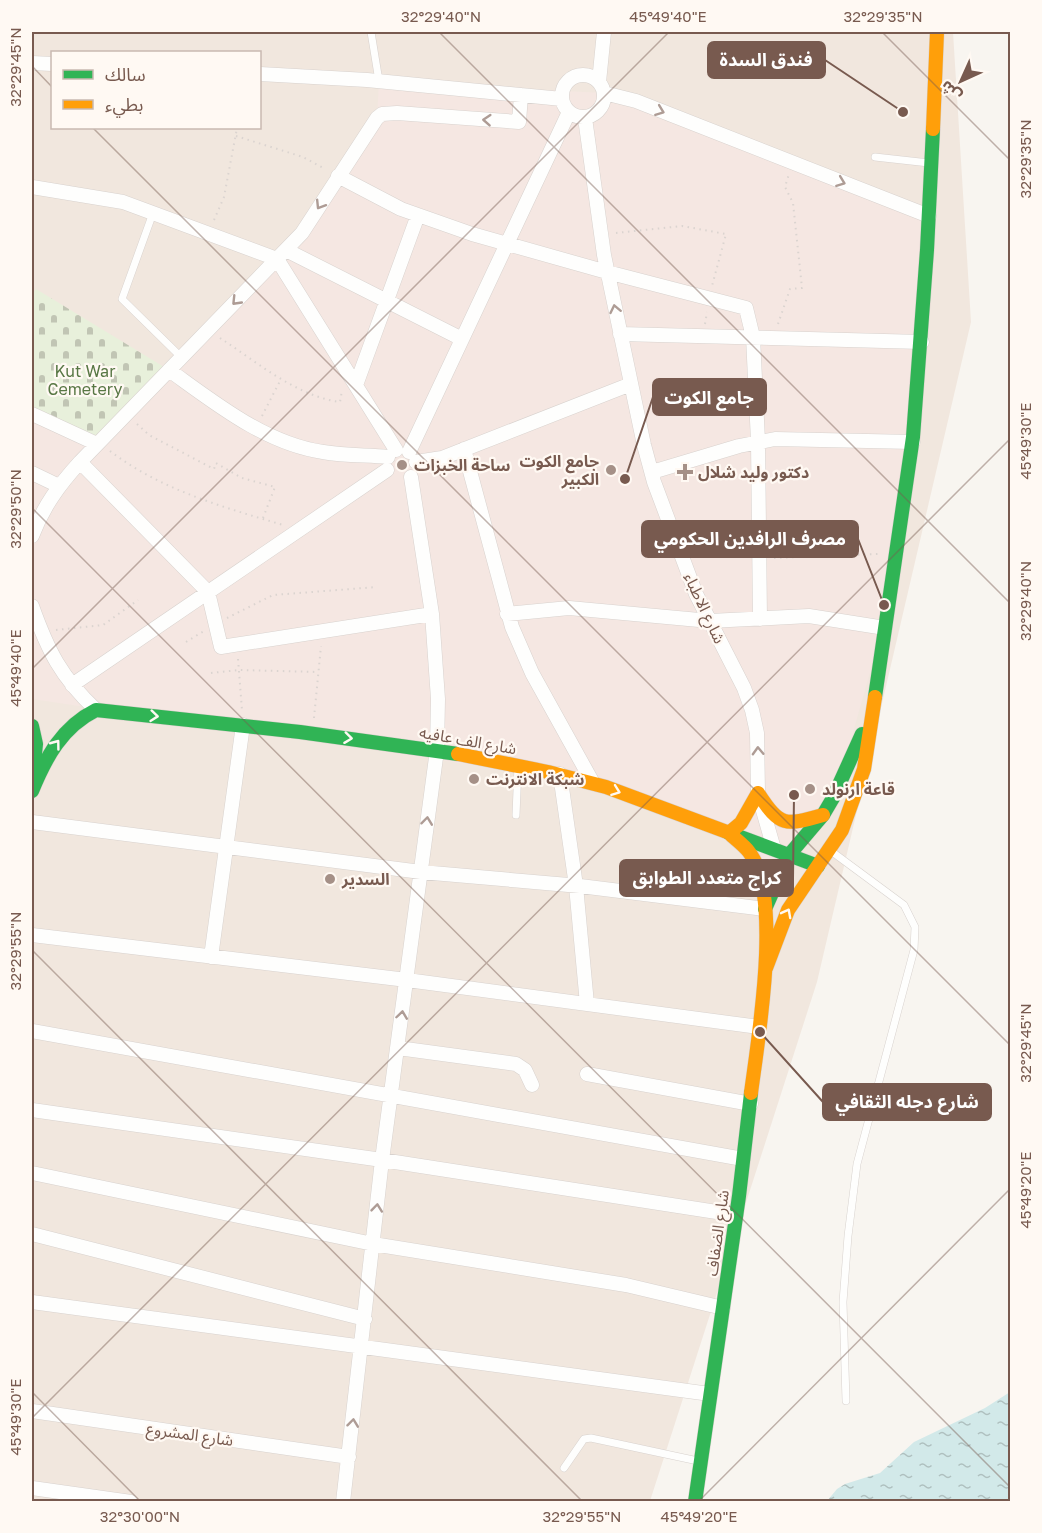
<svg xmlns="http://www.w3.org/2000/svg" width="1042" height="1533" viewBox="0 0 1042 1533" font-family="'Golos Text','Noto Sans Arabic',sans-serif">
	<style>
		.residential { fill: #f1e7de; fill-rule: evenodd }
		.commercial { fill: #f5e7e2 }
		.cemetery { fill: url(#cemetery-stones) }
		.water { fill: url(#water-ripples) }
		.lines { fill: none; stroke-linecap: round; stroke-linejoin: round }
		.lane-casing { stroke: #d8d2ce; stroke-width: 8 }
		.street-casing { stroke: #d8d2ce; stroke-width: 15 }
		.fast-casing { stroke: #d8d0cb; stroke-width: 15 }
		.slow-casing { stroke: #d8d0cb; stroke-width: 15 }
		.path { stroke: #dbd4d0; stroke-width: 2; stroke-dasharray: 1.5 4.5; stroke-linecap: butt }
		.lane { stroke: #fefefd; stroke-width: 7 }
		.street { stroke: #fefefd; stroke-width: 14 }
		.fast { stroke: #30b455; stroke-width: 14 }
		.slow { stroke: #ff9f0a; stroke-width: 14 }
		.oneway { stroke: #ae9c95 }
		.oneway2 { stroke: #fff9f3 }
		.ticks { fill: none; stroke: #785a4f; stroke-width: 1.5; stroke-opacity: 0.45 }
		.poi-dot { fill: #a59087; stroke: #fff9f3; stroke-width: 2 }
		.labels { text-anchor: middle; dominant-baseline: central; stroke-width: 4.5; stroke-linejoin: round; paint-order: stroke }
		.park-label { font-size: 16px; fill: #587744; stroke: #fff9f3 }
		.poi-label { font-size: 16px; font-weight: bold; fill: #785a4f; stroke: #fff9f3; text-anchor: start }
		.street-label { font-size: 16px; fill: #785a4f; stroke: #fff9f3 }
		.leader { fill: none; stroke: #785a4f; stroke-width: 2 }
		.callout-dot { fill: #785a4f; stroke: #fff9f3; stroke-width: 2 }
		.callout { fill: #785a4f; stroke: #785a4f; stroke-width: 2 }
		.callout-label { font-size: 18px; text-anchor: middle; font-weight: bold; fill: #fff }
		.neatline { fill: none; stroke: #785a4f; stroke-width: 2 }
		.ticks-label { font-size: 15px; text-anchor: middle; fill: #785a4f }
	</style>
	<defs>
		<pattern id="cemetery-stones" width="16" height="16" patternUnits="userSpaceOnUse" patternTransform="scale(1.5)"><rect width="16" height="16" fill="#e8f0db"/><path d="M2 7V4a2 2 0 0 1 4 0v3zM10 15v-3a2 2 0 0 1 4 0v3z" fill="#c1c5b4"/></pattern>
		<pattern id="water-ripples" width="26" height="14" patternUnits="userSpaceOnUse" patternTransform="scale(1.5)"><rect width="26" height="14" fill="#d2e9e9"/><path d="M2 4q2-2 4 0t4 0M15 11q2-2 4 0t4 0" fill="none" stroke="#afc0bf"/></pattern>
	</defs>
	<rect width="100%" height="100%" fill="#f8f5f0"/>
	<path class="residential" d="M32,32H953L971,322L817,982L650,1501H32ZM52,52H260V128H52Z"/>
	<path class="commercial" d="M379,81L604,93L929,216L913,442L879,640L838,786L778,875L741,842L593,783L32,699V415L97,444L302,233L377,118Z"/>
	<path class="cemetery" d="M36,289L169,370L97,444L32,414V294Z"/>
	<path class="water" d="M1010,1392V1501H827L837,1489L845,1484L880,1473L914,1442L985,1408Z"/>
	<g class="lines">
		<g class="lane-casing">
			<path id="lane" d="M371,32L379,81
				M875,157L929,163
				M153,213L122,299L181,357
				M516,815L518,766
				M831,851L904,905L915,927L914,950L857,1164L848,1236L843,1302L846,1401
				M564,1468L584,1439L591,1438L698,1461"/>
		</g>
		<g class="street-casing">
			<path id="street" d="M32,63L52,64
				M260,74L367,80L562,99
				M562 96a21 21 0 1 1 42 0a21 21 0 1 1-42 0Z
				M599,82L604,32
				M604,93L636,101L929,216
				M585,118L604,255L644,445L654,482L696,594L744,688L752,710L757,733L758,793L774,849
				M338,176L401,209L472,234L607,272L746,308L753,337L758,441L760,619
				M32,187L123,202L277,259L396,450
				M286,250L462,339
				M620,334L922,342
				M169,370C215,403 266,444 323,452C345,456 367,455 388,457
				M356,385L418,215
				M32,414L97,444
				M464,449L512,627L532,673L593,783
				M409,452L569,112
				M80,462L208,592L221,647L432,614
				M416,462L442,458L631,384
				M652,472L739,446L775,439L913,442
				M32,473L59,486
				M32,536C43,507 59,485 80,462L302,233L377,118L382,114L397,113L519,122L521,95
				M32,606C48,651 61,677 96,710
				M507,614L569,608L710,621L809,616L885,628
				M72,685L387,470
				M560,774L576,886L587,1004
				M32,822L421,872L580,886L765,909
				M32,935L407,980L759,1027
				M211,957L243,725
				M32,1031L743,1159
				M398,1048L516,1064L525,1070L532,1085
				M587,1074L751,1104
				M32,1110L382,1160L736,1215
				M32,1173L373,1244L626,1285L723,1308
				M32,1234L365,1319
				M32,1302L710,1394
				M32,1411L349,1457
				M32,1488L131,1502
				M343,1502L382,1160L437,750L438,699L432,614L411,477"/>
		</g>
		<g class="fast-casing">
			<path id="fast" d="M875,697L913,437L927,250L933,129
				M32,726L36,744L33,772
				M32,791C46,757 62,727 96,710L300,732L458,754
				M727,832L818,866
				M765,909L789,855L823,815L833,798L862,734
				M695,1502L739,1196L751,1093"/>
		</g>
		<g class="slow-casing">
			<path id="slow" d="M933,129L937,32
				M458,754L548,772L606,787L727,832
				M758,793C780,827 785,826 823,815
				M766,968L788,910L842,830L864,769L875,697
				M751,1093C758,1039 783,895 749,852C744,845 735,839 729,833L741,823L758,793"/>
		</g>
		<path class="path" d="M236,136L303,157L325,169
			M214,220L224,197L237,128
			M616,233L682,226L726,234L712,286
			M705,324L707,312
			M778,324L790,289L802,288L793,203L785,187L789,174
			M220,338C257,362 296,396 340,402L342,390
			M262,416L281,379
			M137,424L149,435L214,469L216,463L242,478L275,487L263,518
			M110,451C161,490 223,507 283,525
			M774,558L879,554
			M227,618L273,595L377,587
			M56,630L103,625L138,600
			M186,642L204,631
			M238,659L242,710
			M211,673L239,670L318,672
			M314,718L321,646"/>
		<use href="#lane" class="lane"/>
		<use href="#street" class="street"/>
		<use href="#fast" class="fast"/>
		<use href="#slow" class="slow"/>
	</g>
	<defs><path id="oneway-chevron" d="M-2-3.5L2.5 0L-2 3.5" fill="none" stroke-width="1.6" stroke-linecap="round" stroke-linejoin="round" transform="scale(1.5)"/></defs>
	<g class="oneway">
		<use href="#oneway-chevron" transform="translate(660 111) rotate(21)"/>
		<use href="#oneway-chevron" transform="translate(487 120) rotate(-176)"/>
		<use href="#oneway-chevron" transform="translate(841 182) rotate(21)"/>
		<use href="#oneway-chevron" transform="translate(320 205) rotate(122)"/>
		<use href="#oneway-chevron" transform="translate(236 301) rotate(134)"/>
		<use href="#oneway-chevron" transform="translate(615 309) rotate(-102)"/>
		<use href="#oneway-chevron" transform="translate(758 751) rotate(-92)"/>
		<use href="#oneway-chevron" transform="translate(427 821) rotate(-83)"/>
		<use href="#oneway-chevron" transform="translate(402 1015) rotate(-82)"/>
		<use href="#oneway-chevron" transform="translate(377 1208) rotate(-84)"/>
		<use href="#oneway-chevron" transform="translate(353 1423) rotate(-83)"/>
	</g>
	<g class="oneway2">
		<use href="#oneway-chevron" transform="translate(154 716) rotate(6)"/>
		<use href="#oneway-chevron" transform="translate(348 738) rotate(7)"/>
		<use href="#oneway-chevron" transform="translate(56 744) rotate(-53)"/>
		<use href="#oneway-chevron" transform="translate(616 791) rotate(20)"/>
		<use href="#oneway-chevron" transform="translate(787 913) rotate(-62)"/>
	</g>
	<path class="ticks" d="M439,32L1010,603M882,32L1010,160M32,66L52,87M93,128L1010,1045M32,508L1010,1487M32,669L669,32M32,950L583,1502M32,1392L141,1502M32,1418L1010,439M698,1502L1010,1189"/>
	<g class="poi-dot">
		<circle cx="402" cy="465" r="6"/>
		<circle cx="611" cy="470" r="6"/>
		<path d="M682 463h6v6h6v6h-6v6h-6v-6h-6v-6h6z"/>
		<circle cx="474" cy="779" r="6"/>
		<circle cx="810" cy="789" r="6"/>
		<circle cx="330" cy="879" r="6"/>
	</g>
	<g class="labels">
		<g class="park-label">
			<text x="85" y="371">Kut War<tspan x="85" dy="18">Cemetery</tspan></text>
		</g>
		<g class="poi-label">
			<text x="599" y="461" text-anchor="end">جامع الكوت<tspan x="599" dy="18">الكبير</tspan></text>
			<text x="414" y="465">ساحة الخبزات</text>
			<text x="698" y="472">دكتور وليد شلال</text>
			<text x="486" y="779">شبكة الانترنت</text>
			<text x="822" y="789">قاعة ارنولد</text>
			<text x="342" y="879">السدير</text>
		</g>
		<g class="street-label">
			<text transform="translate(705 608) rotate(65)">شارع الاطباء</text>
			<text transform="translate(468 740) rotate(10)">شارع الف عافيه</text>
			<text transform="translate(717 1233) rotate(-82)">شارع الضفاف</text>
			<text transform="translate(190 1434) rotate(8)">شارع المشروع</text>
		</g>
	</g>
	<path class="leader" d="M903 112L825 60M625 479L653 397M884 605L858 539M794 795L793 878M760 1032L823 1102"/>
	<g class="callout-dot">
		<circle cx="903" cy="112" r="6"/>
		<circle cx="625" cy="479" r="6"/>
		<circle cx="884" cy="605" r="6"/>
		<circle cx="794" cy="795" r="6"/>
		<circle cx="760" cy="1032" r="6"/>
	</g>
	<g class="callout">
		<rect x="708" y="42" width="117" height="36" rx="6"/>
		<rect x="653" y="379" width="113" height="36" rx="6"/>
		<rect x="642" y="521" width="216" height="36" rx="6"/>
		<rect x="620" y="860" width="173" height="36" rx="6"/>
		<rect x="823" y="1084" width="168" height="36" rx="6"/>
	</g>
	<g class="callout-label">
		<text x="766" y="66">فندق السدة</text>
		<text x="709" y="404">جامع الكوت</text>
		<text x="750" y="545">مصرف الرافدين الحكومي</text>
		<text x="707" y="884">كراج متعدد الطوابق</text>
		<text x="907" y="1108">شارع دجله الثقافي</text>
	</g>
	<rect width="1042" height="1533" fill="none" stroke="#fff9f3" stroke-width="66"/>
	<rect x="51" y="51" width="210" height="78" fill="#fff9f3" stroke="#c9b9b1" stroke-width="1.5"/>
	<rect x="63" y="70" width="30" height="9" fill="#30b455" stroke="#c9b9b1" stroke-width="1.5"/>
	<text x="105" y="81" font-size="18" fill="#785a4f">سالك</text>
	<rect x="63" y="100" width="30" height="9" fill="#ff9f0a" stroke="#c9b9b1" stroke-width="1.5"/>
	<text x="105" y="111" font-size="18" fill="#785a4f">بطيء</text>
	<g transform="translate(961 81) rotate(225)" stroke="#fff9f3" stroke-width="4.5" paint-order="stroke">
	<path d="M0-4.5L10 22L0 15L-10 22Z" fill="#785a4f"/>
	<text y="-9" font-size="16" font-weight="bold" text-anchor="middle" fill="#785a4f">ش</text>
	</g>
	<rect x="33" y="33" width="976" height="1467" class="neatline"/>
	<g class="ticks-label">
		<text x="441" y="22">32°29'40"N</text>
		<text x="668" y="22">45°49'40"E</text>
		<text x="883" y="22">32°29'35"N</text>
		<text transform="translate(16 67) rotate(-90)" y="5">32°29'45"N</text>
		<text transform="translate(1026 159) rotate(-90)" y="5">32°29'35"N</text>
		<text transform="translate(1026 441) rotate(-90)" y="5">45°49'30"E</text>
		<text transform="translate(16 509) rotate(-90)" y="5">32°29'50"N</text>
		<text transform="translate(1026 601) rotate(-90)" y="5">32°29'40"N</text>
		<text transform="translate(16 668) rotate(-90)" y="5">45°49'40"E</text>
		<text transform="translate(16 951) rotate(-90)" y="5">32°29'55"N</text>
		<text transform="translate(1026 1043) rotate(-90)" y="5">32°29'45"N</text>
		<text transform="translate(1026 1190) rotate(-90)" y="5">45°49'20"E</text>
		<text transform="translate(16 1417) rotate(-90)" y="5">45°49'30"E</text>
		<text x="140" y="1522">32°30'00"N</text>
		<text x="582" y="1522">32°29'55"N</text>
		<text x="699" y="1522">45°49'20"E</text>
	</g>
</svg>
